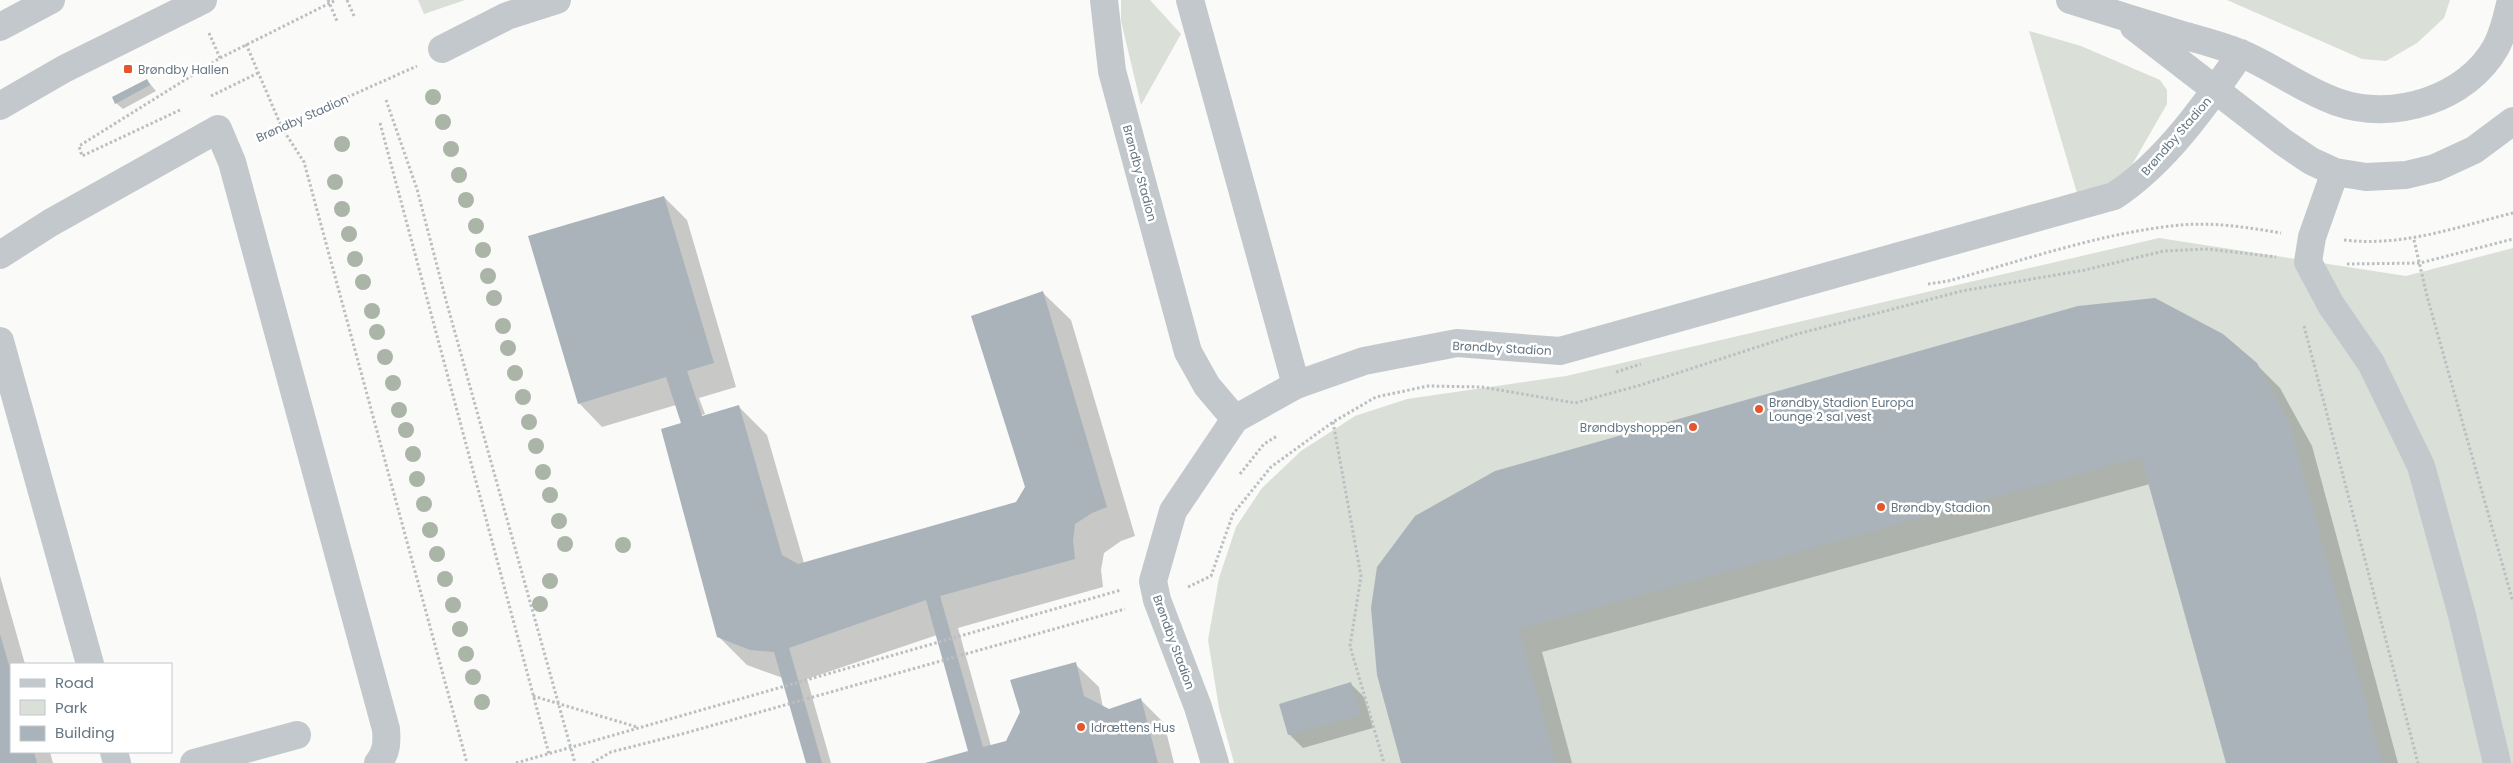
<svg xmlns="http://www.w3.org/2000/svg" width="2513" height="763" viewBox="0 0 2513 763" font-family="Poppins,sans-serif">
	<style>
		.green { fill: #dadfd7 }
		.shadow { fill: #0003 }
		.building { fill: #aab3b9 }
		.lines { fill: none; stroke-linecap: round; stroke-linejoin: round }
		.path { stroke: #bbbfc2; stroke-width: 3; stroke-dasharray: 2.5 2.5; stroke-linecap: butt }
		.minor { stroke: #c3c8cc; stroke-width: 28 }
		.tree { fill: #aab4a7 }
		.poi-dot { fill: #e4572e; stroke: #fff; stroke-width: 2 }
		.labels { text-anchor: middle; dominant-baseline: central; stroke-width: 5; stroke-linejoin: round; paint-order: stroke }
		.poi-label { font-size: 12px; fill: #657683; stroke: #fff; text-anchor: start }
		.street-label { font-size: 12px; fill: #657683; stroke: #fff }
	</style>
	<rect width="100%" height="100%" fill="#fafaf8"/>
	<path class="green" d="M418,0H465L424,14Z
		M1121,0H1150L1181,34L1141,105L1121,21Z
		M2227,0H2450L2444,18L2417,43L2386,61L2362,59Z
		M2029,31L2081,46L2160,80L2167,90V104L2129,170L2110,185L2077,193Z
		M2159,238L2406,276L2513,248V763H1234L1219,708L1208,640L1219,578L1236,527L1262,488L1301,451L1355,416L1407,399L1566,376Z"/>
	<path class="shadow" d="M147,80L156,91L123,109L116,103Z
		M664,197L687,220L736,387L699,398L705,414L684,421L739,407L767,435L804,563L1017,503L1026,488L1042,292L1071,320L1135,536L1121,541L1104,553L1101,570L1103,587L958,628L991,746L1007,742L1075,664L1099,687L1103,708L1109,711L1140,699L1164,723L1174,763H927L970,752L937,635L807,679L831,763H807L783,678L747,665L718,636L682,424L676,405L602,427L579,403Z
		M2256,364L2280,388L2312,446L2398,763H2228L2150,484L1542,652L1572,763H1403L1372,608Z
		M0,576L25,664H11V752H50L53,763H0Z
		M1350,683L1364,697L1373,728L1303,748L1289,734Z"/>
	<path class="building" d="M147,79L150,85L115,104L112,97Z
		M664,196L714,363L687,371L702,416L739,405L782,555L798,564L1016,502L1025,487L971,316L1043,291L1107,507L1092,513L1075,524L1073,541L1075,559L940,596L983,747L1006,741L1020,712L1010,680L1076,662L1084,696L1109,709L1141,698L1158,763H925L968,751L926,600L789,648L822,763H806L774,652L750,650L717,637L661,429L681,423L666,377L578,404L528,236Z
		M2155,298L2223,334L2257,363L2289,422L2382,763H2226L2141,457L1519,629L1556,763H1401L1377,675L1371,608L1377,567L1415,516L1495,471L2078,306Z
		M0,634L11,672V752H34L37,763H0Z
		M1351,682L1361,715L1288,735L1279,704Z"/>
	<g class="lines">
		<path class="path" d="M328,0L337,21
			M347,0L354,16
			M209,33L220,58
			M246,44L282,128L304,162L467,763
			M211,96L258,73
			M386,100L417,189L447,304L575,763
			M180,110L82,156L79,146L220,58L336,0
			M380,123L549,754
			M256,138L417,66
			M2344,240C2404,247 2456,227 2513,213
			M2414,240L2427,296L2513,602
			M2347,264L2420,263L2513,239
			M1928,284L1948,281C2021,261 2095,235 2171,226C2208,221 2245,227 2281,233
			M2304,326L2418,763
			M1616,372L1641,364
			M1333,422L1361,576L1350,646L1384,763
			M1240,474L1264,444L1277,436
			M1188,587L1211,576L1233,514L1271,467L1333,422L1376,397L1428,386L1482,387L1575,403L1641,385L1797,334L1962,291L2085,270L2164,251L2208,249L2276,257
			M533,696L637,727
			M516,763L1121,590
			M592,763L611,752L682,734L1125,609"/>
		<path class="minor" d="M1104,0L1112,71L1188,352L1207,386L1235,419
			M1190,0L1296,385L1364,361L1457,343L1560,351L2114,196C2165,163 2207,103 2241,53
			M2070,0C2109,12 2147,24 2186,36C2204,41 2223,46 2240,53C2274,67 2302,90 2337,102C2393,122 2467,99 2496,47C2504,32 2507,16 2511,0
			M0,27L51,0
			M2134,27L2283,142L2311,161L2335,172L2366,177L2406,175L2435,168L2474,150L2513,121
			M442,49L507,16L557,0
			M0,106L64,69L203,0
			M2335,172L2312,237L2308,262L2331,305L2371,363L2421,466L2462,615L2497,763
			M0,255L50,223L218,129L232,162L386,729C387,741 387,753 378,763
			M0,341L90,664
			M114,752L117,763
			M194,763L297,735
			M1215,763L1198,707L1157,600L1153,581L1173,511L1235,419L1296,385"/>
	</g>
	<g class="tree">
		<circle cx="433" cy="97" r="8"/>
		<circle cx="443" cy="122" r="8"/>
		<circle cx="342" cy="144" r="8"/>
		<circle cx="451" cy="149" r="8"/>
		<circle cx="459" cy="175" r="8"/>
		<circle cx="335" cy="182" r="8"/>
		<circle cx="466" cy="200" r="8"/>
		<circle cx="342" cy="209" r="8"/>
		<circle cx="476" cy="226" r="8"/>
		<circle cx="349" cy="234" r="8"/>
		<circle cx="483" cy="250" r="8"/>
		<circle cx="355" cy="259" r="8"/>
		<circle cx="488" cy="276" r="8"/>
		<circle cx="363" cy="282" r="8"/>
		<circle cx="494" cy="298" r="8"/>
		<circle cx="372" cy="311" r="8"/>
		<circle cx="503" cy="326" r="8"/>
		<circle cx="377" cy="332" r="8"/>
		<circle cx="508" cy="348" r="8"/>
		<circle cx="385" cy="357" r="8"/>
		<circle cx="515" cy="373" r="8"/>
		<circle cx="393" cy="383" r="8"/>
		<circle cx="523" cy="397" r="8"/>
		<circle cx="399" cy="410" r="8"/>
		<circle cx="529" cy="422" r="8"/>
		<circle cx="406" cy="430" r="8"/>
		<circle cx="536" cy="446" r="8"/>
		<circle cx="413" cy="454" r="8"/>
		<circle cx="543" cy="472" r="8"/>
		<circle cx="417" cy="479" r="8"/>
		<circle cx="550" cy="495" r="8"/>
		<circle cx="424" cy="504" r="8"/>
		<circle cx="559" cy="521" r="8"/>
		<circle cx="430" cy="530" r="8"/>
		<circle cx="565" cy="544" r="8"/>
		<circle cx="623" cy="545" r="8"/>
		<circle cx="437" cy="554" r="8"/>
		<circle cx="445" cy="579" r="8"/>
		<circle cx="550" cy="581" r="8"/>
		<circle cx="540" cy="604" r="8"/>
		<circle cx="453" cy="605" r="8"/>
		<circle cx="460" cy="629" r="8"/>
		<circle cx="466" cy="654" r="8"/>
		<circle cx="473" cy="677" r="8"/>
		<circle cx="482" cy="702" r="8"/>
	</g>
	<g class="poi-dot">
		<rect x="123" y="64" width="10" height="10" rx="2.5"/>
		<circle cx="1759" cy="409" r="5"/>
		<circle cx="1693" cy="427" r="5"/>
		<circle cx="1881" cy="507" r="5"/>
		<circle cx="1081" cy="727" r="5"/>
	</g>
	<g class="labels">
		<g class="poi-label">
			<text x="138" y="69">Brøndby Hallen</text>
			<text x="1769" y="402">Brøndby Stadion Europa<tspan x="1769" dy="14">Lounge 2 sal vest</tspan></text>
			<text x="1683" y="427" text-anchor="end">Brøndbyshoppen</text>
			<text x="1891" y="507">Brøndby Stadion</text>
			<text x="1091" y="727">Idrættens Hus</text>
		</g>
		<g class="street-label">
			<text transform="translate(302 118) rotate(-24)">Brøndby Stadion</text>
			<text transform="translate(2176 136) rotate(-49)">Brøndby Stadion</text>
			<text transform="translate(1140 173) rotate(75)">Brøndby Stadion</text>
			<text transform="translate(1502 348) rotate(3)">Brøndby Stadion</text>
			<text transform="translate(1174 642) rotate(70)">Brøndby Stadion</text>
		</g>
	</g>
	<rect x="10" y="663" width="162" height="90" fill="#ffffff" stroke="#c1c8cd"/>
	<rect x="20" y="679" width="25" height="8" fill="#c3c8cc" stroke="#c1c8cd"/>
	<text x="55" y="688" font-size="15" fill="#657683">Road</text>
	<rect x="20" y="700" width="25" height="15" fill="#dadfd7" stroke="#c1c8cd"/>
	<text x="55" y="713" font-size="15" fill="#657683">Park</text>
	<rect x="20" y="726" width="25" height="15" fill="#aab3b9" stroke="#c1c8cd"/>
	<text x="55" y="738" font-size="15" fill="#657683">Building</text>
</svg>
